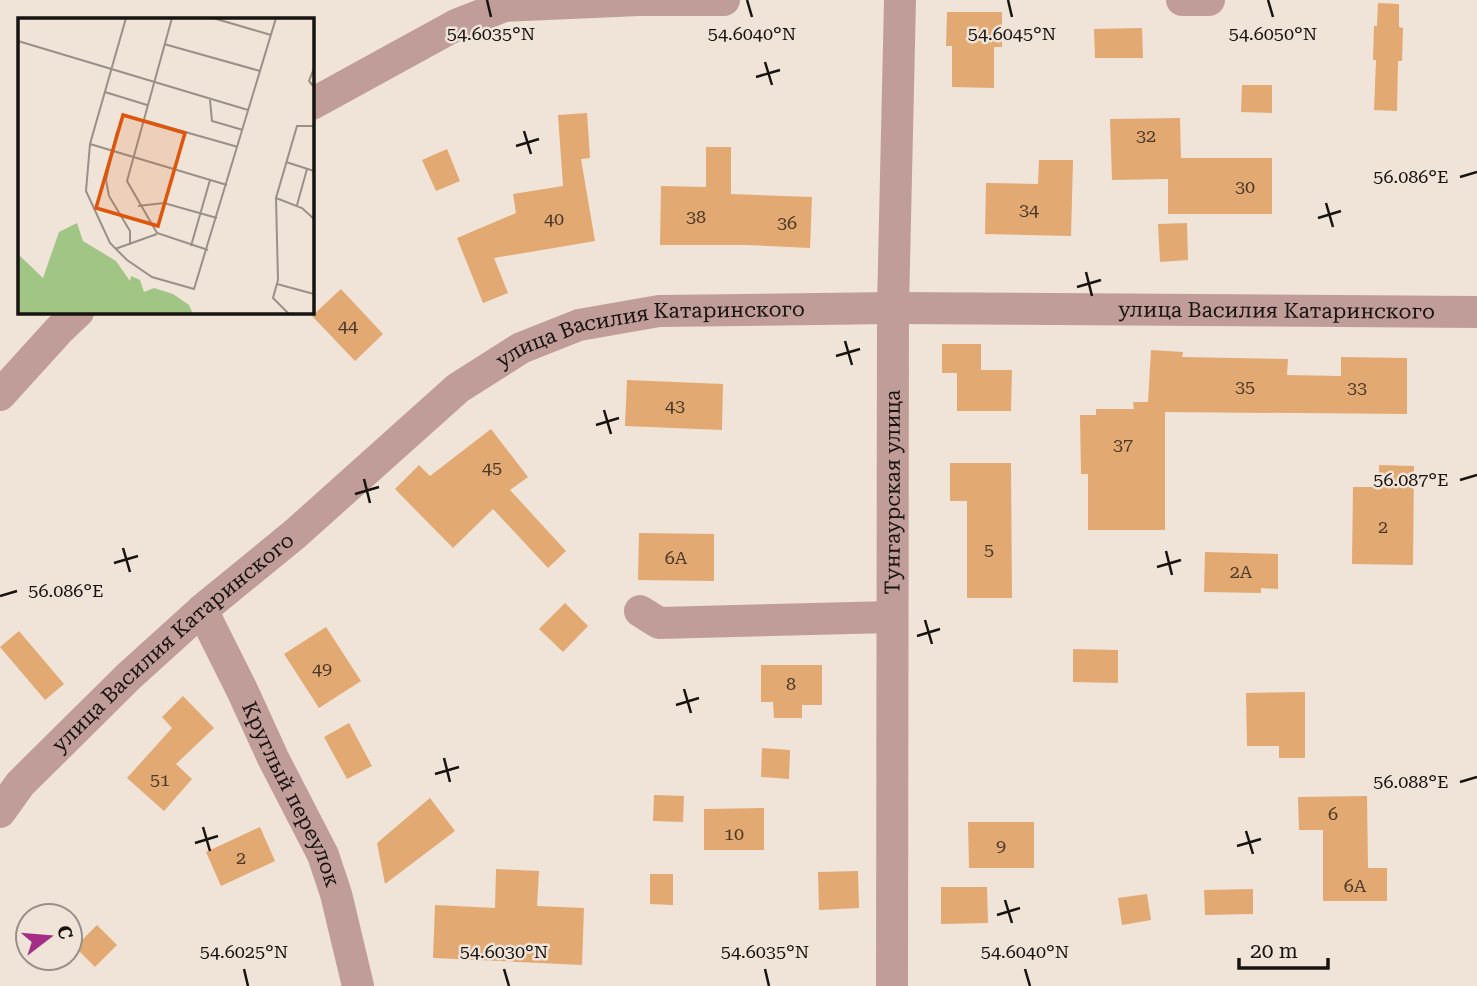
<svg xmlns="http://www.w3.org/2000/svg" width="1477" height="986" viewBox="0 0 1477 986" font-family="'Roboto Serif',serif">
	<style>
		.building { fill: #e2a972 }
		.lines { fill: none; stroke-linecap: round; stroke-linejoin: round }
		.street { stroke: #c19d99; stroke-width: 32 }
		.ticks { fill: none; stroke: #171310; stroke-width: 2.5 }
		.labels { text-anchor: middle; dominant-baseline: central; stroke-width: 5; stroke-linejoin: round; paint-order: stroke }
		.number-label { font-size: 18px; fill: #4a3828 }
		.street-label { font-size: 21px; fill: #171310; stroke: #f0e4d9 }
		.inset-road { fill: none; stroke: #999089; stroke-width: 2 }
		.view { fill: #de560c; fill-opacity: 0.15; stroke: #de560c; stroke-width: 3.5 }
		.inset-edge { fill: none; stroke: #171310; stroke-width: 3.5 }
		.ticks-label { font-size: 18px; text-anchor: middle; fill: #171310; stroke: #f0e4d9; stroke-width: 5; stroke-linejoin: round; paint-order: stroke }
	</style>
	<rect width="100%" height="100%" fill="#f0e4d9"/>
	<path class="building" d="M1378,3L1399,4V27L1403,28L1402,61H1398L1397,111L1374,110L1376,60H1373L1374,26H1377Z
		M947,12H1002V47H994V88L952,87V46H946Z
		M1142,28L1143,58H1095L1094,29Z
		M1242,85H1272V113L1241,112Z
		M587,113L590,158L581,159L595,241L494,258L508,293L483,303L457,238L516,213L513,194L563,186L558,115Z
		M1180,118L1181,158H1272V214H1168V179L1112,180L1110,119Z
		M706,147H731V194L812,197L810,248L746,245H660L661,186L706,187Z
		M447,149L460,181L436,191L422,160Z
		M1039,160H1073L1071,236L985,234L986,183L1038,184Z
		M1187,223L1188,260L1160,262L1158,224Z
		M341,289L383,334L355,361L312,316Z
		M942,344H981V370H1012L1011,411H957V373H942Z
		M1151,350L1183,352L1182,357L1288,359L1287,375L1341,376V357L1407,358V414L1165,412V530H1088V474H1081L1080,415H1096V409H1134L1133,402H1148Z
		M627,380L723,384L722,430L625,426Z
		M491,429L528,477L510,490L566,551L548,568L493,509L453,548L395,489L419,465L430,476Z
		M950,463H1011L1012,598H967V501H950Z
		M1379,465L1414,466L1413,565L1352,564L1353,487H1379Z
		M639,533L714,534V581L638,580Z
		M1205,552L1278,554V589L1261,588V593L1204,592Z
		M565,603L588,626L563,652L539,629Z
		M326,627L361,681L319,708L284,654Z
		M19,631L64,684L45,700L0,647Z
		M1073,649L1118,650V683L1073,682Z
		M761,665H822V705H802V718H774L773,702H761Z
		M1305,692V758H1279V746H1247L1246,693Z
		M183,696L214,728L176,764L192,779L164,811L127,778L172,728L162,717Z
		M349,723L372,766L347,779L324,737Z
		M762,748L790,750L789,779L761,777Z
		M654,795L684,796L683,822L653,821Z
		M1367,796L1368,868H1387V901H1323V830H1299L1298,797Z
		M430,798L455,831L385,884L377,843Z
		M764,808V850H704V809Z
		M968,822H1034V868H969Z
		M260,827L275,861L221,886L206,852Z
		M496,869L539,871L537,906L584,908L582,965L433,958L435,905L495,908Z
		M858,871L859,908L819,910L818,872Z
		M650,874H673V905L650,904Z
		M941,887H987L988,923L941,924Z
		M1253,889V914L1205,915L1204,890Z
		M1147,894L1151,920L1122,925L1118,898Z
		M97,925L117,945L95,967L75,947Z"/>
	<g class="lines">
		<g class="street">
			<path d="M1182,0H1209"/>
			<path d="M312,104L456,25L504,6L639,0H724"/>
			<path d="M0,395L59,330L78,312"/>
			<path id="s1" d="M202,610L242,690L273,758L323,855L336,894L358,986"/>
			<path d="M640,611L659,623L892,617"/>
			<path id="s2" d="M0,812L20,784L128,677L202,610L295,534L458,388L521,348L579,325L659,311L893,308L1477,312"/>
			<path id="s3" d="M892,986L893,308L900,0"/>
		</g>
	</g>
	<path class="ticks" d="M487,0L491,17M747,0L752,17M1008,0L1012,17M1268,0L1273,17M765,62L772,85M756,77L780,70M524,131L531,154M516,146L539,139M1460,177L1477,172M1326,203L1333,227M1318,218L1341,211M1086,272L1092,296M1077,287L1101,280M845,341L852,365M836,356L860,349M604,410L611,434M596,425L619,418M364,479L370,503M1460,480L1477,475M355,494L379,487M123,548L130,572M1166,551L1172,575M114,563L138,556M1157,567L1181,560M0,596L17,591M925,620L932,644M917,636L940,629M684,689L691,713M676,705L699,698M444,758L450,782M435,774L459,767M1460,782L1477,777M203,827L210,851M1246,831L1253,854M195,843L218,836M1237,846L1261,839M1005,900L1012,923M997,915L1020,908M244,969L248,986M504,969L509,986M765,969L769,986M1025,969L1030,986"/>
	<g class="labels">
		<g class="number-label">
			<text x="1146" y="135">32</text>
			<text x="1245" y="186">30</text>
			<text x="1029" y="209">34</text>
			<text x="696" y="216">38</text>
			<text x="554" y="218">40</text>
			<text x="787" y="222">36</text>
			<text x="348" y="325">44</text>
			<text x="1245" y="386">35</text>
			<text x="1357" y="387">33</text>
			<text x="675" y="405">43</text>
			<text x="1123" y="444">37</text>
			<text x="492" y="467">45</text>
			<text x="1383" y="526">2</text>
			<text x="989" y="549">5</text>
			<text x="676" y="557">6А</text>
			<text x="1241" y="571">2А</text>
			<text x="322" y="668">49</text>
			<text x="791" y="683">8</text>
			<text x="160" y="779">51</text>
			<text x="1333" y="813">6</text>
			<text x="734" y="833">10</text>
			<text x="1001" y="845">9</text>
			<text x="241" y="857">2</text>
			<text x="1355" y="885">6А</text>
		</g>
		<g class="street-label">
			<text stroke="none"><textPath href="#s2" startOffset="1461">улица Василия Катаринского</textPath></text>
			<text stroke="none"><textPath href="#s2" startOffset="831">улица Василия Катаринского</textPath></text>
			<text stroke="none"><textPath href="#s3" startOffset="494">Тунгаурская улица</textPath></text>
			<text stroke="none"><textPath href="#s2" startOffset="243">улица Василия Катаринского</textPath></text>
			<text stroke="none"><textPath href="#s1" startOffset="205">Круглый переулок</textPath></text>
		</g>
	</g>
	<g transform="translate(18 18)">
		<rect width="296" height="296" fill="#f0e4d9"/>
		<path d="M59,205L65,223L98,243L112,263L113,258L122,262L126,274L136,270L155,276L171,287L175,296H0V236L25,260L41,214Z" fill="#a0c584"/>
		<path class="inset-road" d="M108,0L72,126L68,173L92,225L109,242L134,259L176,271L258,0M154,0L109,163L139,215L190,232M195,0L253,17M0,23L230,92M146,26L242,53M296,50L291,63L296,69M87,74L129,87M192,82L194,103L225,112M125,102L220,129M99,113L88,162L91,178L112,213V227M72,126L209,167M268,144L296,153M258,180L284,190L296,201M279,187L289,151M120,188L146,185L199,200M173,228L192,162M97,231L139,216M259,266L296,276M271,296L255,280L260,262L258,180L279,108H296"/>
		<path class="view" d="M105,97L167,115L140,208L78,190Z"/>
		<rect width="296" height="296" class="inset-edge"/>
	</g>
	<g class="ticks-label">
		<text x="491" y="40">54.6035°N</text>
		<text x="752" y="40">54.6040°N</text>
		<text x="1012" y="40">54.6045°N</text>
		<text x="1273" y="40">54.6050°N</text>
		<text x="1411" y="183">56.086°E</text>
		<text x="1411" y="486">56.087°E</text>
		<text x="66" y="597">56.086°E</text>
		<text x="1411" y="788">56.088°E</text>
		<text x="244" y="958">54.6025°N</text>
		<text x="504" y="958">54.6030°N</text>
		<text x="765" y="958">54.6035°N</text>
		<text x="1025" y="958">54.6040°N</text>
	</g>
	<g transform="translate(49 937) rotate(74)"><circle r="33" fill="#f0e4d9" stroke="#999089" stroke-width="2"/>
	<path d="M0-5L12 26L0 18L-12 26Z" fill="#a42e87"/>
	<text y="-10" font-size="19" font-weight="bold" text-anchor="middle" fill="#171310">С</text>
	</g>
	<path d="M1239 958v10h89v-10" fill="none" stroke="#171310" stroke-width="3.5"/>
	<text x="1250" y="958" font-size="21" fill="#171310" stroke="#f0e4d9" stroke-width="5" paint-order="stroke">20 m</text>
</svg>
